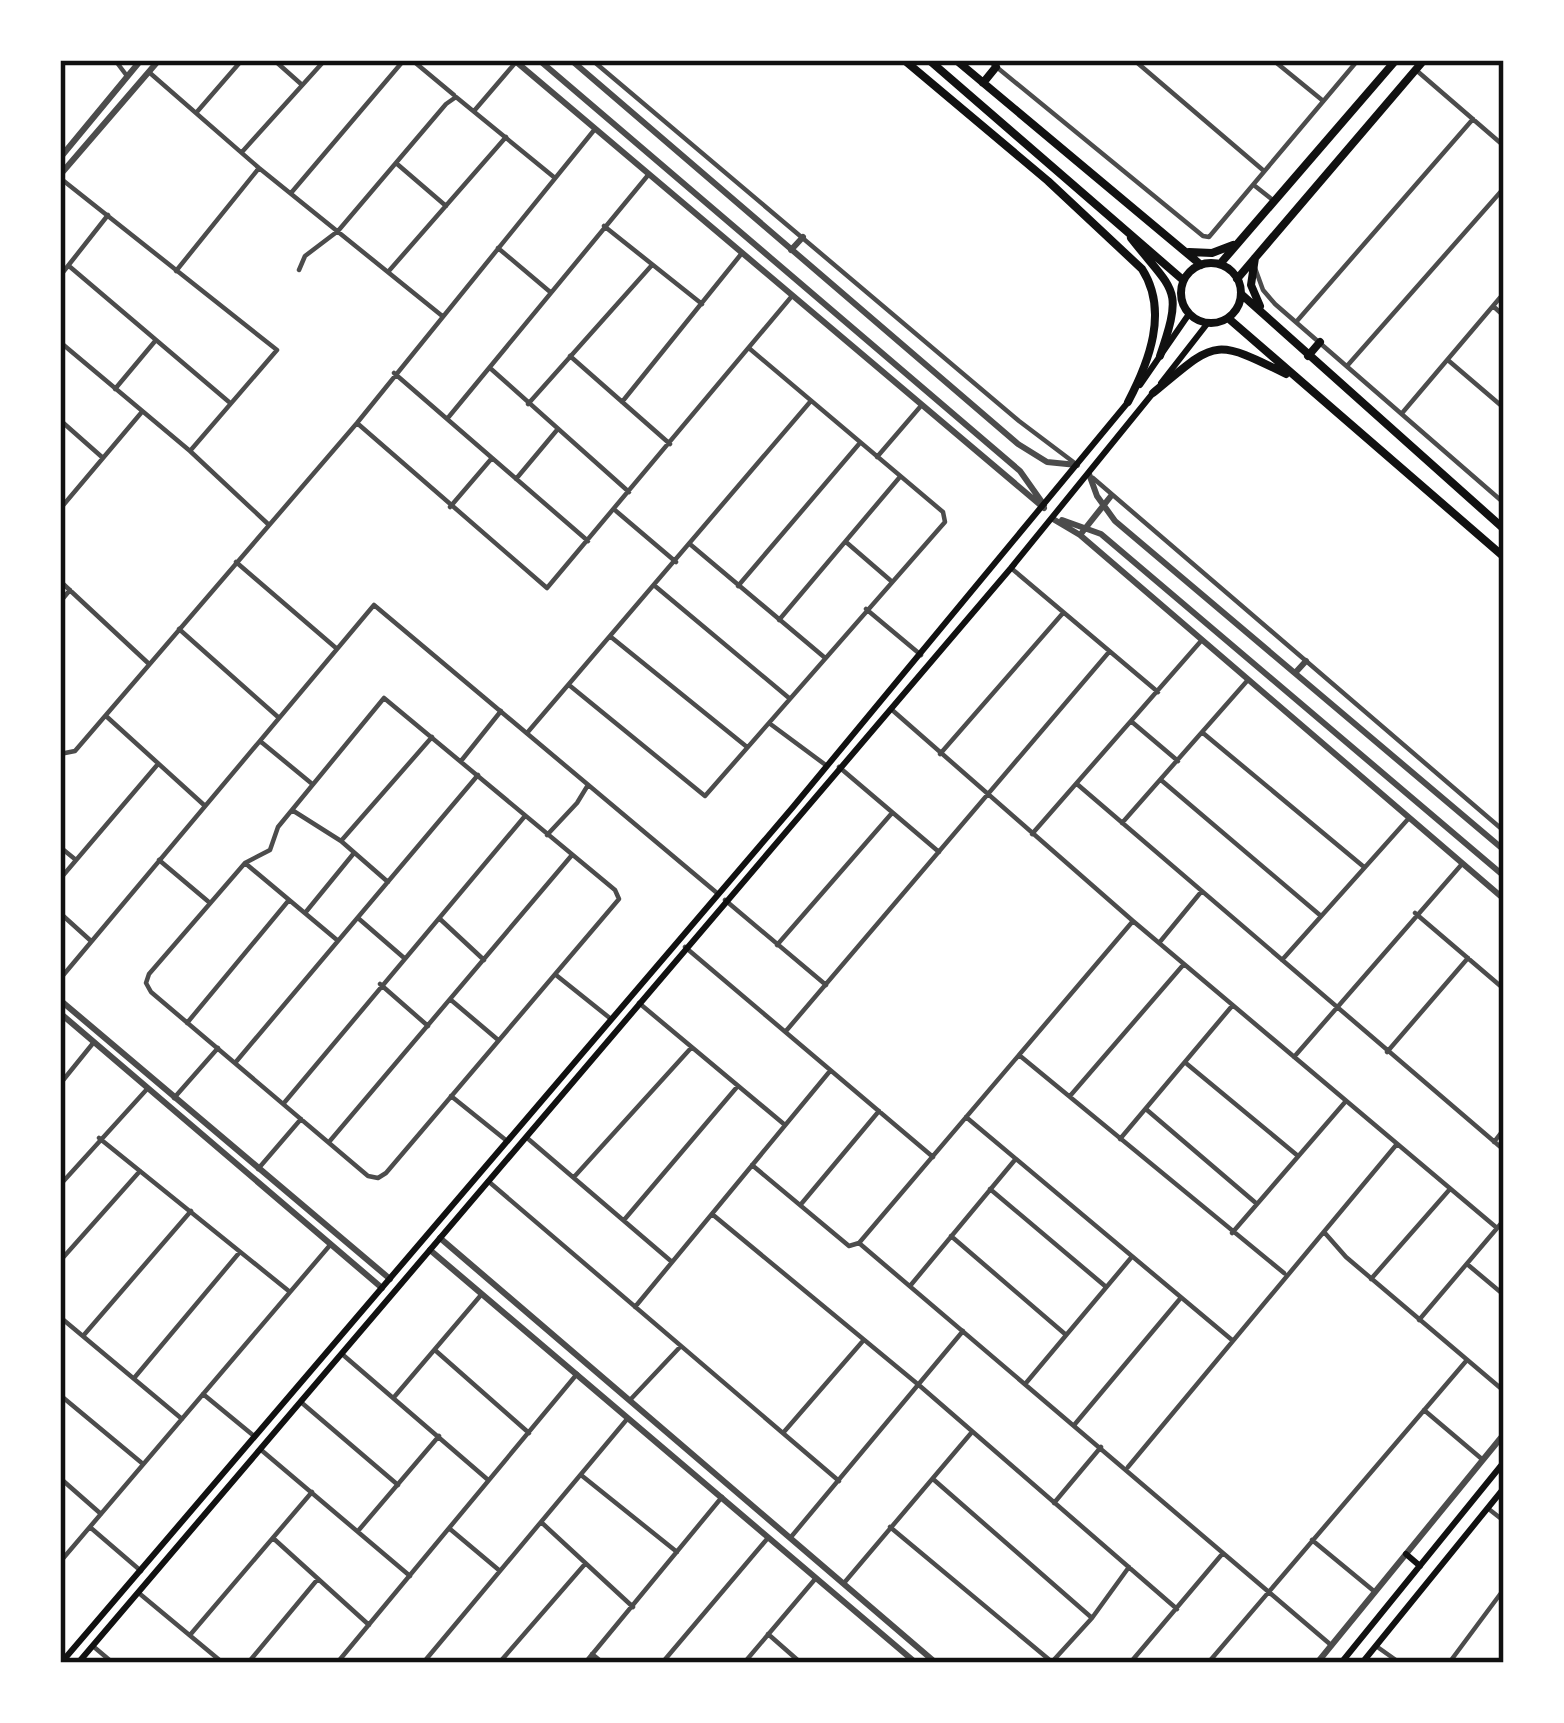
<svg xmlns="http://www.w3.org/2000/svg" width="1564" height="1723" viewBox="0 0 1564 1723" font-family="Figtree,sans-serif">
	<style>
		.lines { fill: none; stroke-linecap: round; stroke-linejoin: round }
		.minor { stroke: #4c4c4c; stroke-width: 4.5 }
		.tertiary { stroke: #4c4c4c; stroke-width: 6 }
		.secondary { stroke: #111; stroke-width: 6 }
		.primary { stroke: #111; stroke-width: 8 }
		.neatline { fill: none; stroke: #111; stroke-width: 4.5 }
	</style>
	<rect width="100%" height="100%" fill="#fff"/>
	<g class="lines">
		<path class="minor" d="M115,60L127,76
			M274,60L301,84
			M412,60L454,95
			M592,60L1019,421L1076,464
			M988,60L1203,236L1209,237L1358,60
			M1134,60L1264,171
			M1273,60L1322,100
			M1416,70L1504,146
			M150,73L259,168L441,315
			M474,111L516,62
			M196,113L242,60
			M242,152L325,60
			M396,163L446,206
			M60,178L277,350L190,451
			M1255,186L1274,201
			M291,193L404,60
			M604,226L702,304
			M498,248L549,291
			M69,266L229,402
			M1255,268L1263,290L1275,304L1504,503
			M299,270L305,256L338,231L446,104L456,97L555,178
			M176,271L259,168
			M388,272L506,137
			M60,276L108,215
			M1493,306L1504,316
			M1297,321L1473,119
			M60,342L190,451L268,524
			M570,356L670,444
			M1449,361L1504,408
			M1347,366L1504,188
			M490,368L629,492
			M394,373L588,541
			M115,389L156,340
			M622,402L742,253
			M528,404L652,265
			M1403,412L1504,293
			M447,419L649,174
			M60,420L103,458
			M357,423L547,588L792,296
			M877,457L920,407
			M1093,478L1504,831
			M516,479L557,430
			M450,507L492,458
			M60,509L141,413
			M616,511L676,562
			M846,542L890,580
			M691,545L824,657
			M236,562L336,648
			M1011,568L1158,692
			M60,581L148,663
			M655,586L789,698
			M738,586L859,444
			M60,602L70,590
			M866,609L921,655
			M779,620L899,478
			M179,629L278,717
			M611,637L747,747
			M569,685L705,796L945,522L943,512L750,349
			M384,698L615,890L619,899L386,1173L378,1178L368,1176L151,992L146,983L149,974L245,863L270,850L278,827Z
			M891,709L1133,921L1497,1228
			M106,716L204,805
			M1132,722L1178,761
			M769,723L827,766
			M527,733L810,402
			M1203,733L1364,867
			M260,741L311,783
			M60,754L75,751L357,423L595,129
			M940,754L1063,613
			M461,761L501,711
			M839,767L939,852
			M1161,780L1321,916
			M1077,784L1504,1150
			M292,810L341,841L388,882
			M1122,823L1247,681
			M1032,834L1201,641
			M547,835L577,803L588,785
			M341,841L432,737
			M60,847L76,860
			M159,860L210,903
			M245,863L337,940
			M60,879L158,764
			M725,900L826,985
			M60,913L91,941
			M305,913L354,853
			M1415,913L1504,989
			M358,918L403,957
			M440,919L484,960
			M1133,921L859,1243L1331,1645
			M1159,943L1201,892
			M777,945L892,813
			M685,947L933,1157
			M1282,960L1409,818
			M556,975L611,1019
			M60,979L374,605L717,893
			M380,984L428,1026
			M451,1000L497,1039
			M639,1003L785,1125
			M187,1023L289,900
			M786,1031L1109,652
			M1387,1052L1468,958
			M1019,1055L1284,1273
			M1294,1057L1462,864
			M235,1063L478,775
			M1187,1064L1298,1156
			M60,1084L94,1042
			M451,1096L507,1141
			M1070,1096L1184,964
			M174,1098L218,1048
			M284,1103L525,816
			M1147,1110L1257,1204
			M966,1117L1232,1340
			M526,1137L672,1262
			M99,1138L290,1292
			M1120,1139L1232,1006
			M329,1142L572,855
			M1494,1142L1504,1129
			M752,1165L849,1246L859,1243
			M258,1169L301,1119
			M574,1177L691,1048
			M488,1181L839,1481
			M60,1185L148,1088
			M990,1189L1105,1286
			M802,1203L879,1111
			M712,1214L920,1386L1177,1609
			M624,1220L737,1087
			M1324,1232L1346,1257L1504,1391
			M1232,1233L1346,1101
			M951,1236L1065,1334
			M60,1261L140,1171
			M1467,1264L1504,1295
			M1371,1279L1450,1189
			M910,1286L1014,1161
			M635,1307L830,1071
			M60,1317L182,1419
			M1419,1320L1504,1220
			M83,1336L191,1211
			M436,1351L529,1433
			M342,1354L487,1479
			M135,1377L239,1253
			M1026,1383L1130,1259
			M203,1394L254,1436
			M60,1395L143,1464
			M395,1396L481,1295
			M630,1400L680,1347
			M302,1403L398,1485
			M1424,1410L1483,1460
			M1075,1424L1179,1300
			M783,1433L862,1342
			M260,1449L410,1576
			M1128,1467L1397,1144
			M581,1475L677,1552
			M60,1478L101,1514
			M933,1479L1092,1618
			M1054,1503L1101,1447
			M1490,1510L1504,1521
			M541,1522L633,1607
			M890,1527L1052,1662
			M91,1528L141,1571
			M450,1529L500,1571
			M358,1531L439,1436
			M791,1537L963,1331
			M273,1538L369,1625
			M1312,1540L1375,1592
			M60,1562L331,1244
			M844,1583L972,1432
			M140,1594L223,1663
			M768,1634L801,1663
			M190,1635L312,1492
			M1376,1646L1400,1663
			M94,1647L113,1663
			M592,1654L603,1663
			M248,1663L317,1580
			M337,1663L577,1374
			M423,1663L628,1418
			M499,1663L585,1564
			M585,1663L722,1497
			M662,1663L767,1539
			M744,1663L816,1578
			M1051,1663L1092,1618L1129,1567
			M1130,1663L1223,1553
			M1208,1663L1467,1360
			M1449,1663L1504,1589"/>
		<path class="tertiary" d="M514,60L1044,508
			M539,60L1020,471L1044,505
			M571,60L1018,444L1047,462L1077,465
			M60,158L141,60
			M60,175L159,60
			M791,250L803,237
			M1089,474L1097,496L1115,521L1504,850
			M1053,519L1080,535L1504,899
			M1062,520L1101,534L1504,876
			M1080,535L1111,496
			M1295,673L1306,661
			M60,1000L390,1279
			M60,1013L382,1288
			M440,1238L936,1663
			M430,1250L916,1663
			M1317,1663L1504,1434"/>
		<path class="secondary" d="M1161,383L1207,324
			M1140,385L1189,314
			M1406,1554L1420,1566
			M61,1663L793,807L1129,401
			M78,1663L1011,568L1153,393
			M1341,1663L1504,1462
			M1362,1663L1504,1488"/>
		<path class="primary" d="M904,60L1048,181L1142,269C1169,311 1149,362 1128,402
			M929,60L1183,280
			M956,60L1201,265
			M983,83L996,67
			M1131,238C1174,293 1184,286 1160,356
			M1189,252L1212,253L1233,245
			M1255,258L1251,285L1260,306
			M1181 293a30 30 0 1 1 60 0a30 30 0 1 1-60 0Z
			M1220,264L1396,60
			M1237,279L1424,60
			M1241,294L1504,529
			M1228,318L1504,557
			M1308,356L1320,342
			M1153,393C1216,341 1212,337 1286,374"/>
	</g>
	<rect width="1564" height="1723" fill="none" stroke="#ffffff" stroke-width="126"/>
	<rect x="63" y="63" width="1438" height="1597" class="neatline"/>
</svg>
